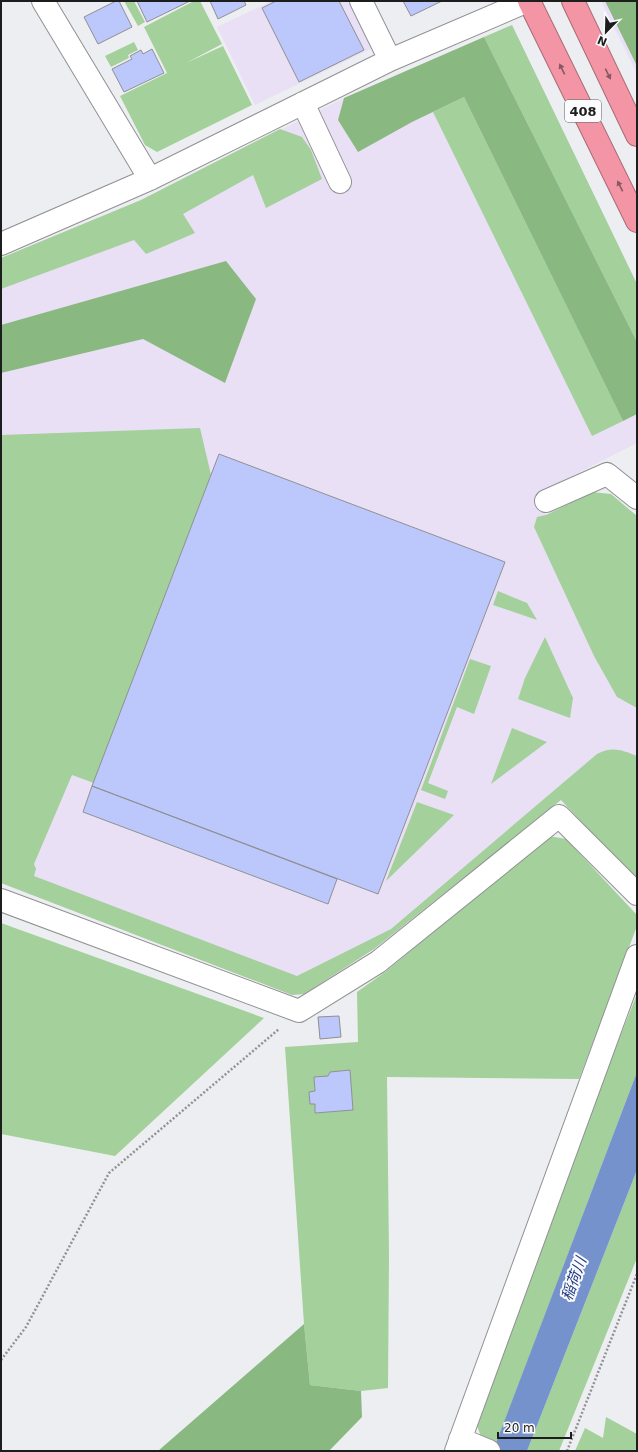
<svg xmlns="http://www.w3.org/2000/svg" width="638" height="1452" viewBox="0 0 638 1452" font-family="'DejaVu Sans','Noto Sans JP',sans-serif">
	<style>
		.commercial { fill: #e9e0f5 }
		.green { fill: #a3d09b; fill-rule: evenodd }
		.forest { fill: #89b881 }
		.water { fill: #7692cc }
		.building { fill: #bcc7fb; stroke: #909092 }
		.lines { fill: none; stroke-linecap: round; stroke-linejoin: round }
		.minor-casing { stroke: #919194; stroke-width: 24 }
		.highway-casing { stroke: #a86b75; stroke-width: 24 }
		.path { stroke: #919293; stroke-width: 2.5; stroke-dasharray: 2 2; stroke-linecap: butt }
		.minor { stroke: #fff; stroke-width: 22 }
		.highway { stroke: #f395a5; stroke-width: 22 }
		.oneway { fill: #885961 }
		.labels { text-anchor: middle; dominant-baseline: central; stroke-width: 4; stroke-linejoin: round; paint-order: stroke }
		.shield { fill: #fbfbfe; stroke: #5f6060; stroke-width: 1 }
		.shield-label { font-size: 13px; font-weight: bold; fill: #1c1d1d }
		.water-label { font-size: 15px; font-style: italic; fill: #213e84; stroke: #fbfbfe }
	</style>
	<rect width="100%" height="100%" fill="#edeef1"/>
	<path class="commercial" d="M271,1H350L373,48L255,105L217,27Z
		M601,1H637V74Z
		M512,25L637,284V443L535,495L637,663V876L633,877L561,800L374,949L304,994L292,995L1,883V258L141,200L344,98Z"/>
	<path class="green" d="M124,1H134L145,22L138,26Z
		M194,1H200L222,44L186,63L223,46L252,105L157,152L145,145L120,96L167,73L144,27Z
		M512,25L637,284V342L484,37Z
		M134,42L138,50L128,55L129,58L111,67L105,56Z
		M464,97L623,421L592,436L433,112Z
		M280,129L302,137L311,150L322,179L266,208L253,175L183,214L195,233L146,254L134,240L1,289V258L141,200Z
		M200,428L211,475L94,783L72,775L34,864L36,869L34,876L297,976L391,929L597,754C612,746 622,750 637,756V876L633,877L561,800L374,949L304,994L292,995L1,883V435Z
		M592,492L611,494L637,516V708L617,697L594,656L534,527L537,517L546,515Z
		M498,591L527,603L537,620L493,605Z
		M545,637L573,698L570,718L518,699L525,678Z
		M470,659L491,666L474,714L457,707L428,783L448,791L445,799L421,790Z
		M512,728L547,742L491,784Z
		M417,802L454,815L386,881Z
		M549,836L566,839L637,915V926L579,1079L387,1077L389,1257L388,1388L361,1391L310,1385L304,1324L285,1047L358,1042L357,992L385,972ZM350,1070L353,1110L315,1113V1104L310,1103L309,1092L315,1091L314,1077L328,1076L330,1072Z
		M1,923L264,1018L115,1156L1,1134Z
		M637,994V1072L496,1444L482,1439L477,1426L592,1107Z
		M637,1170V1258L559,1451H527Z
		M606,1417L637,1434V1451H575L585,1428L603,1438Z"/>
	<path class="forest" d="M605,1H637V66Z
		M484,37L637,342V414L623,421L464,97L412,122L358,152L338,120L344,98Z
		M226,261L256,299L225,383L143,339L1,373V325Z
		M304,1324L310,1385L361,1391L362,1417L329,1451H158Z"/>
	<path class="water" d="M637,1072V1170L527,1451H493Z"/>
	<path class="building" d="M116,1H119L132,27L98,44L84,17Z
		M137,1H190L147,22Z
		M210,1H244L246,5L218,19Z
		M276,1H339L364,50L299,82L262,8Z
		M403,1H442L411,16Z
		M152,49L164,73L124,92L112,69L132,59L130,56L141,50L143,54Z
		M219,454L505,562L378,894L92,786Z
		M92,786L337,879L328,904L83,812Z
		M339,1016L341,1037L320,1039L318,1017Z
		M350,1070L353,1110L315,1113V1104H310L309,1092L315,1091L314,1077L328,1076L330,1072Z"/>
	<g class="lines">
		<g class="minor-casing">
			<path id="minor" d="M43,1L150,179
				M361,1L390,60
				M303,103L340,182
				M1,244L150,179L390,60L528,1
				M546,501L607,474L637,498
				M1,900L299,1011L378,962L559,816L637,894
				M460,1439L489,1451
				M456,1451L637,956"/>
		</g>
		<g class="highway-casing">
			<path id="highway" d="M529,1L637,221
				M573,1L637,135"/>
		</g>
		<path class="path" d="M1,1360L26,1327L109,1173L279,1029
			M567,1451L637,1274"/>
		<use href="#minor" class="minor"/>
		<use href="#highway" class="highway"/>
	</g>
	<defs><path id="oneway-solid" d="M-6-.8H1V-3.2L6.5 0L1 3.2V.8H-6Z"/></defs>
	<g class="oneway">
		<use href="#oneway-solid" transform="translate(562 69) rotate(-116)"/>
		<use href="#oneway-solid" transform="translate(608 74) rotate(64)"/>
		<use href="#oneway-solid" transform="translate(620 186) rotate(-116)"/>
	</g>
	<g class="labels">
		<rect class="shield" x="565" y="100" width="36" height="22" rx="3"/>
		<g class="shield-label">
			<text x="583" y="111">408</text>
		</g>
		<g class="water-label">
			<text transform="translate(574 1279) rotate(-70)">稲荷川</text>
		</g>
	</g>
	<rect width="638" height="1452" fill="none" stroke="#1c1d1d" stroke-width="4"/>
	<g transform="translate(606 32) rotate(203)" stroke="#fbfbfe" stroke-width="3" paint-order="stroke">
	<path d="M0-3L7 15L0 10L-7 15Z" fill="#1c1d1d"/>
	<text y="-6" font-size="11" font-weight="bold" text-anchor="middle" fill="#1c1d1d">N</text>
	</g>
	<path d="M498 1432v6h73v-6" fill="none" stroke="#1c1d1d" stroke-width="2"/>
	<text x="504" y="1432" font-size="12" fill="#1c1d1d" stroke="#fbfbfe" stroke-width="3" paint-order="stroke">20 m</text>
</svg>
